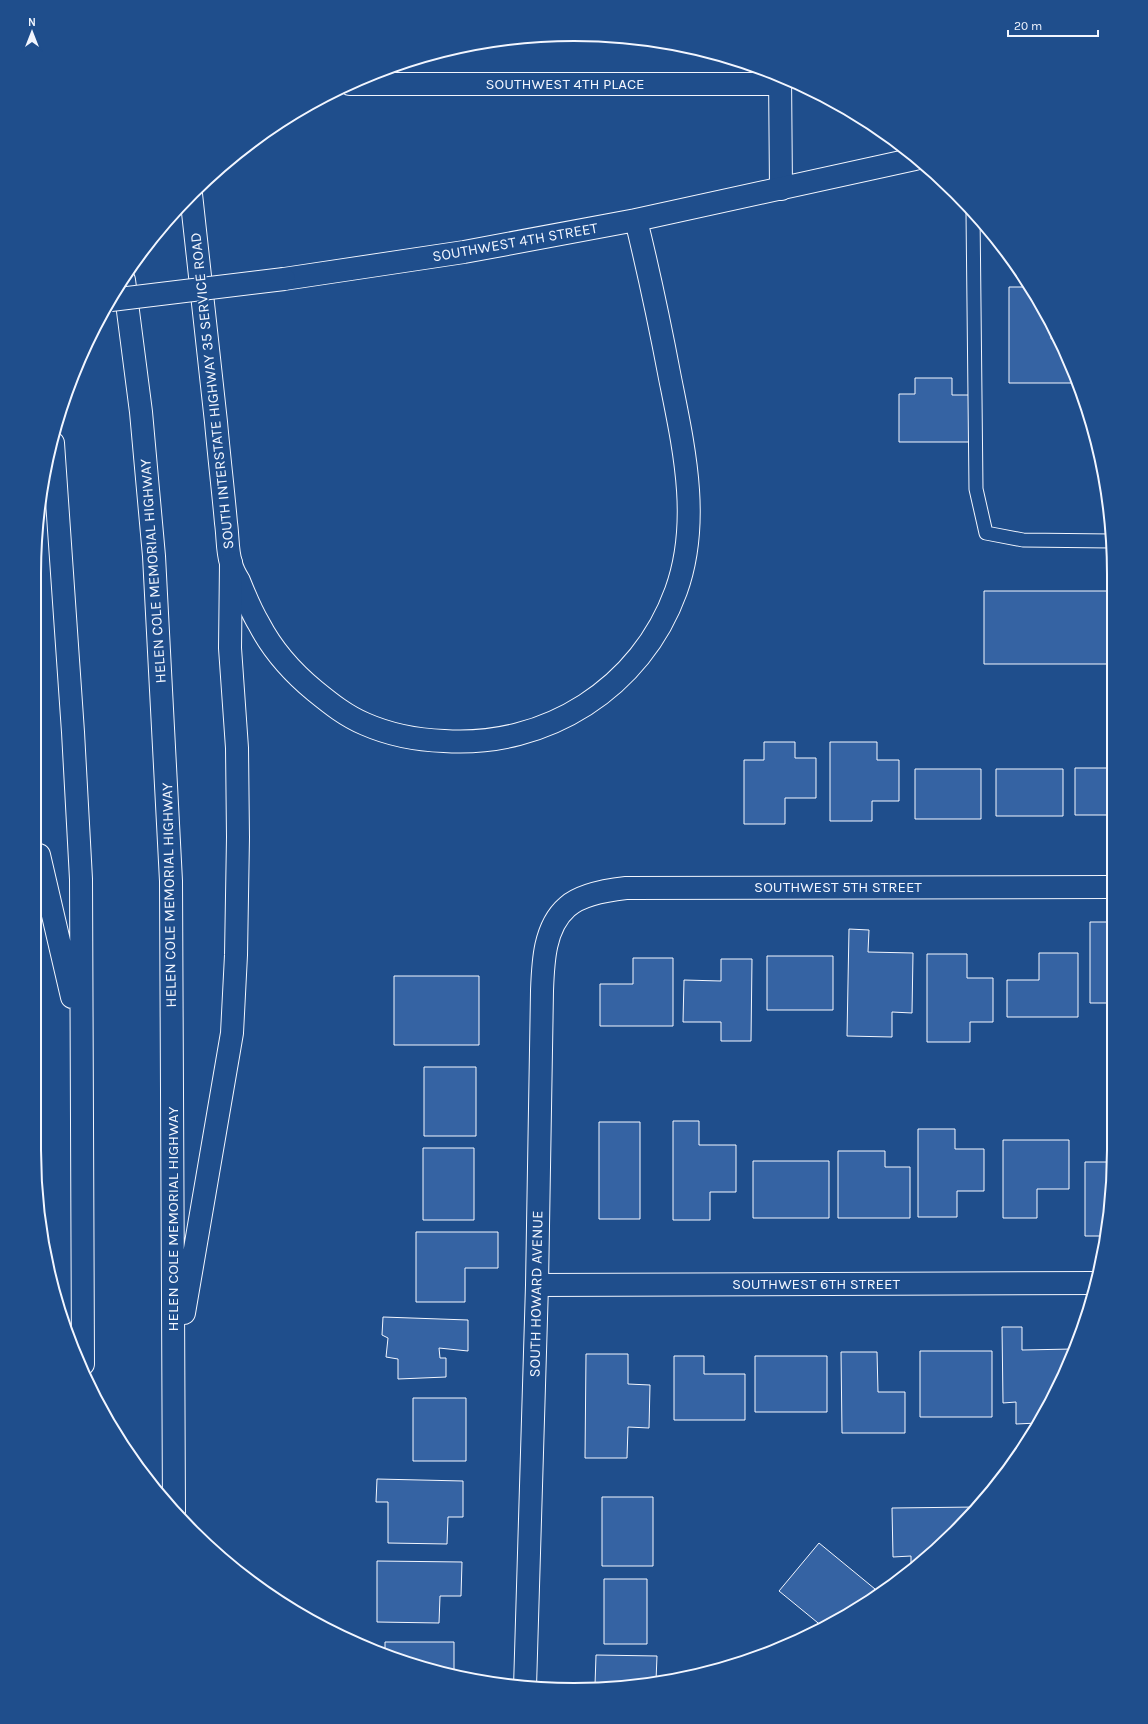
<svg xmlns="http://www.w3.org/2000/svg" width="1148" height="1724" viewBox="0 0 1148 1724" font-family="Karla,sans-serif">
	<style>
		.building { fill: #3563a3; stroke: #f2f6ff }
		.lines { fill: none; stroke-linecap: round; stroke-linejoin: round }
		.service-casing { stroke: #f2f6ff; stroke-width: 15 }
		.minor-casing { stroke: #f2f6ff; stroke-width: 24 }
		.tertiary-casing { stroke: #f2f6ff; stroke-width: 24 }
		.secondary-casing { stroke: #f2f6ff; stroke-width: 24 }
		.motorway-casing { stroke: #f2f6ff; stroke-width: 24 }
		.service { stroke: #1f4e8c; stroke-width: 13 }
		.minor { stroke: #1f4e8c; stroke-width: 22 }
		.tertiary { stroke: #1f4e8c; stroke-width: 22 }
		.secondary { stroke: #1f4e8c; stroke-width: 22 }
		.motorway { stroke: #1f4e8c; stroke-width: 22 }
		.secondary-bridge-casing { stroke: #f2f6ff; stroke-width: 24; stroke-linecap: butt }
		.secondary-bridge { stroke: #1f4e8c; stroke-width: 22 }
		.labels { text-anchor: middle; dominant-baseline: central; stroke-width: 3; stroke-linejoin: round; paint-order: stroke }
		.street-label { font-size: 15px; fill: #f2f6ff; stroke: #1f4e8c }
		.rim { fill: none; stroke: #f2f6ff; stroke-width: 2 }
	</style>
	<rect width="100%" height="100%" fill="#1f4e8c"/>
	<path class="building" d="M1009,287H1030L1051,327V339H1058L1073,367L1078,383H1009Z
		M915,378H952V395H971V442H899V394H915Z
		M984,591H1114L1113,664H984Z
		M764,742H795V758H816V798H785V824H744V760H764Z
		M830,742H877V760H899V801H872V821H830Z
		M1075,768H1113L1112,815H1075Z
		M915,769H981V819H915Z
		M996,769H1063V816H996Z
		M1090,922H1111V1003H1090Z
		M849,929L869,930L868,952L913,953L912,1013L892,1012V1037L847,1036Z
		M1039,953H1078V1017H1007V980H1039Z
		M927,954H967V978H993V1022H970V1042H927Z
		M767,956H833V1010H767Z
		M633,958H673V1026H600V984H633Z
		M721,959H752L751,1041H721V1022H683L684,980L721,981Z
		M394,976H479V1045H394Z
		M424,1067H476V1136H424Z
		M673,1121H699V1145H736V1192H710V1220H673Z
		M599,1122H640V1219H599Z
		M918,1129H955V1149H984V1191H957V1217H918Z
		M1003,1140H1069V1189H1037V1218H1003Z
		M423,1148H474V1220H423Z
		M838,1151H885V1167H910V1218H838Z
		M753,1161H829V1218H753Z
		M1085,1162H1110L1109,1223L1106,1236H1085Z
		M416,1232H498V1268H465V1302H416Z
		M383,1317L468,1320V1351L439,1348L440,1358H446V1377L398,1379V1359L386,1357L388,1338L382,1335Z
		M1002,1327H1022V1350L1073,1349V1353L1058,1389L1051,1401H1049V1405L1038,1423L1016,1424V1402L1003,1403Z
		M920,1351H992V1417H920Z
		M841,1352H877L878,1392H905V1433H842Z
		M586,1354H628V1384L650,1385L649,1428L628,1427L627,1458H585Z
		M674,1356H704V1374H745V1420H674Z
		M755,1356H827V1412H755Z
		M413,1398H466V1461H413Z
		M377,1479L463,1481V1517H448L447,1544L388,1543V1502H376Z
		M602,1497H653V1566H602Z
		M976,1507L956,1532L911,1566V1556L893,1557L892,1508Z
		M819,1543L875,1589L863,1603L844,1618L823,1627L779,1591Z
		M377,1561L462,1562L461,1596H440L439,1623L377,1622Z
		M604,1579H647V1644H604Z
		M385,1642H454V1675L385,1654Z
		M596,1655L657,1656L656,1681L595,1685Z
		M748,1655L760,1656L748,1661Z"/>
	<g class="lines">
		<g class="service-casing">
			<path id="service" d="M973,213L976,489L986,533L1023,540L1111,541"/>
		</g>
		<g class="minor-casing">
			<path id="minor" d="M537,1285L1095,1283
				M525,1687L537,1285L542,991C543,963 544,927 567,907C581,894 608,890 626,888L1112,887"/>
		</g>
		<g class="tertiary-casing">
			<path id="tertiary" d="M780,75L781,189
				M350,84H780"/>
		</g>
		<g class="secondary-casing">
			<path id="secondary" d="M191,194C200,270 207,346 216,422C219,456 223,489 226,523C228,536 227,551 231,563C232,569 236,576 239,581C245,596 251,611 259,624C273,651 292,672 315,691C331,704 346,716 365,724C390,735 417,740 444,741C546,748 641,688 676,591C701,522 684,448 670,378C660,325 649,273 636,220
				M284,279L464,252L636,220L915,159"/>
		</g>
		<g class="motorway-casing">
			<path id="motorway" d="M124,280L141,412L154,556L171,881L174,1512
				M53,443L73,732L81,879L83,1364
				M39,855L72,997
				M184,1313L232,1033L236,955L238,837L237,748L230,648L231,563"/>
		</g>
		<use href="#service" class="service"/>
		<use href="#minor" class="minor"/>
		<use href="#tertiary" class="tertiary"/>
		<use href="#secondary" class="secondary"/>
		<use href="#motorway" class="motorway"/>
		<g class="secondary-bridge-casing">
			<path id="secondary-bridge" d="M111,300L284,279"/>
		</g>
		<use href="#secondary-bridge" class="secondary-bridge"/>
	</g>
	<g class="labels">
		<g class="street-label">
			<text x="565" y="84">SOUTHWEST 4TH PLACE</text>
			<text transform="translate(515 242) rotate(-10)">SOUTHWEST 4TH STREET</text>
			<text transform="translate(212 391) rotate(-96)">SOUTH INTERSTATE HIGHWAY 35 SERVICE ROAD</text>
			<text transform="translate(153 571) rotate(-94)">HELEN COLE MEMORIAL HIGHWAY</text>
			<text x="838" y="887">SOUTHWEST 5TH STREET</text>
			<text transform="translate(169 895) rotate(-91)">HELEN COLE MEMORIAL HIGHWAY</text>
			<text transform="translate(173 1219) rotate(-90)">HELEN COLE MEMORIAL HIGHWAY</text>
			<text x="816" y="1284">SOUTHWEST 6TH STREET</text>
			<text transform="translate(536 1294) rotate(-89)">SOUTH HOWARD AVENUE</text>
		</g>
	</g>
	<path d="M0 0H1148V1724H0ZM574 41H574A533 533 0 0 1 1107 574V1150A533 533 0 0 1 574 1683H574A533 533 0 0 1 41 1150V574A533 533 0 0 1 574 41Z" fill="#1f4e8c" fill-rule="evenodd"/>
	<path class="rim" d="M574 41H574A533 533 0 0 1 1107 574V1150A533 533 0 0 1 574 1683H574A533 533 0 0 1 41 1150V574A533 533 0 0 1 574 41Z"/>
	<g transform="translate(32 32)" stroke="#1f4e8c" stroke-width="3" paint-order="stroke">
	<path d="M0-3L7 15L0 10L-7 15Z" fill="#f2f6ff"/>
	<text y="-6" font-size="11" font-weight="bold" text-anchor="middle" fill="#f2f6ff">N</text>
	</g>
	<path d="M1008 30v6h90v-6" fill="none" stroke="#f2f6ff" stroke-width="2"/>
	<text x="1014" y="30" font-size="12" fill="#f2f6ff" stroke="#1f4e8c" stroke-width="3" paint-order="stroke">20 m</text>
</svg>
